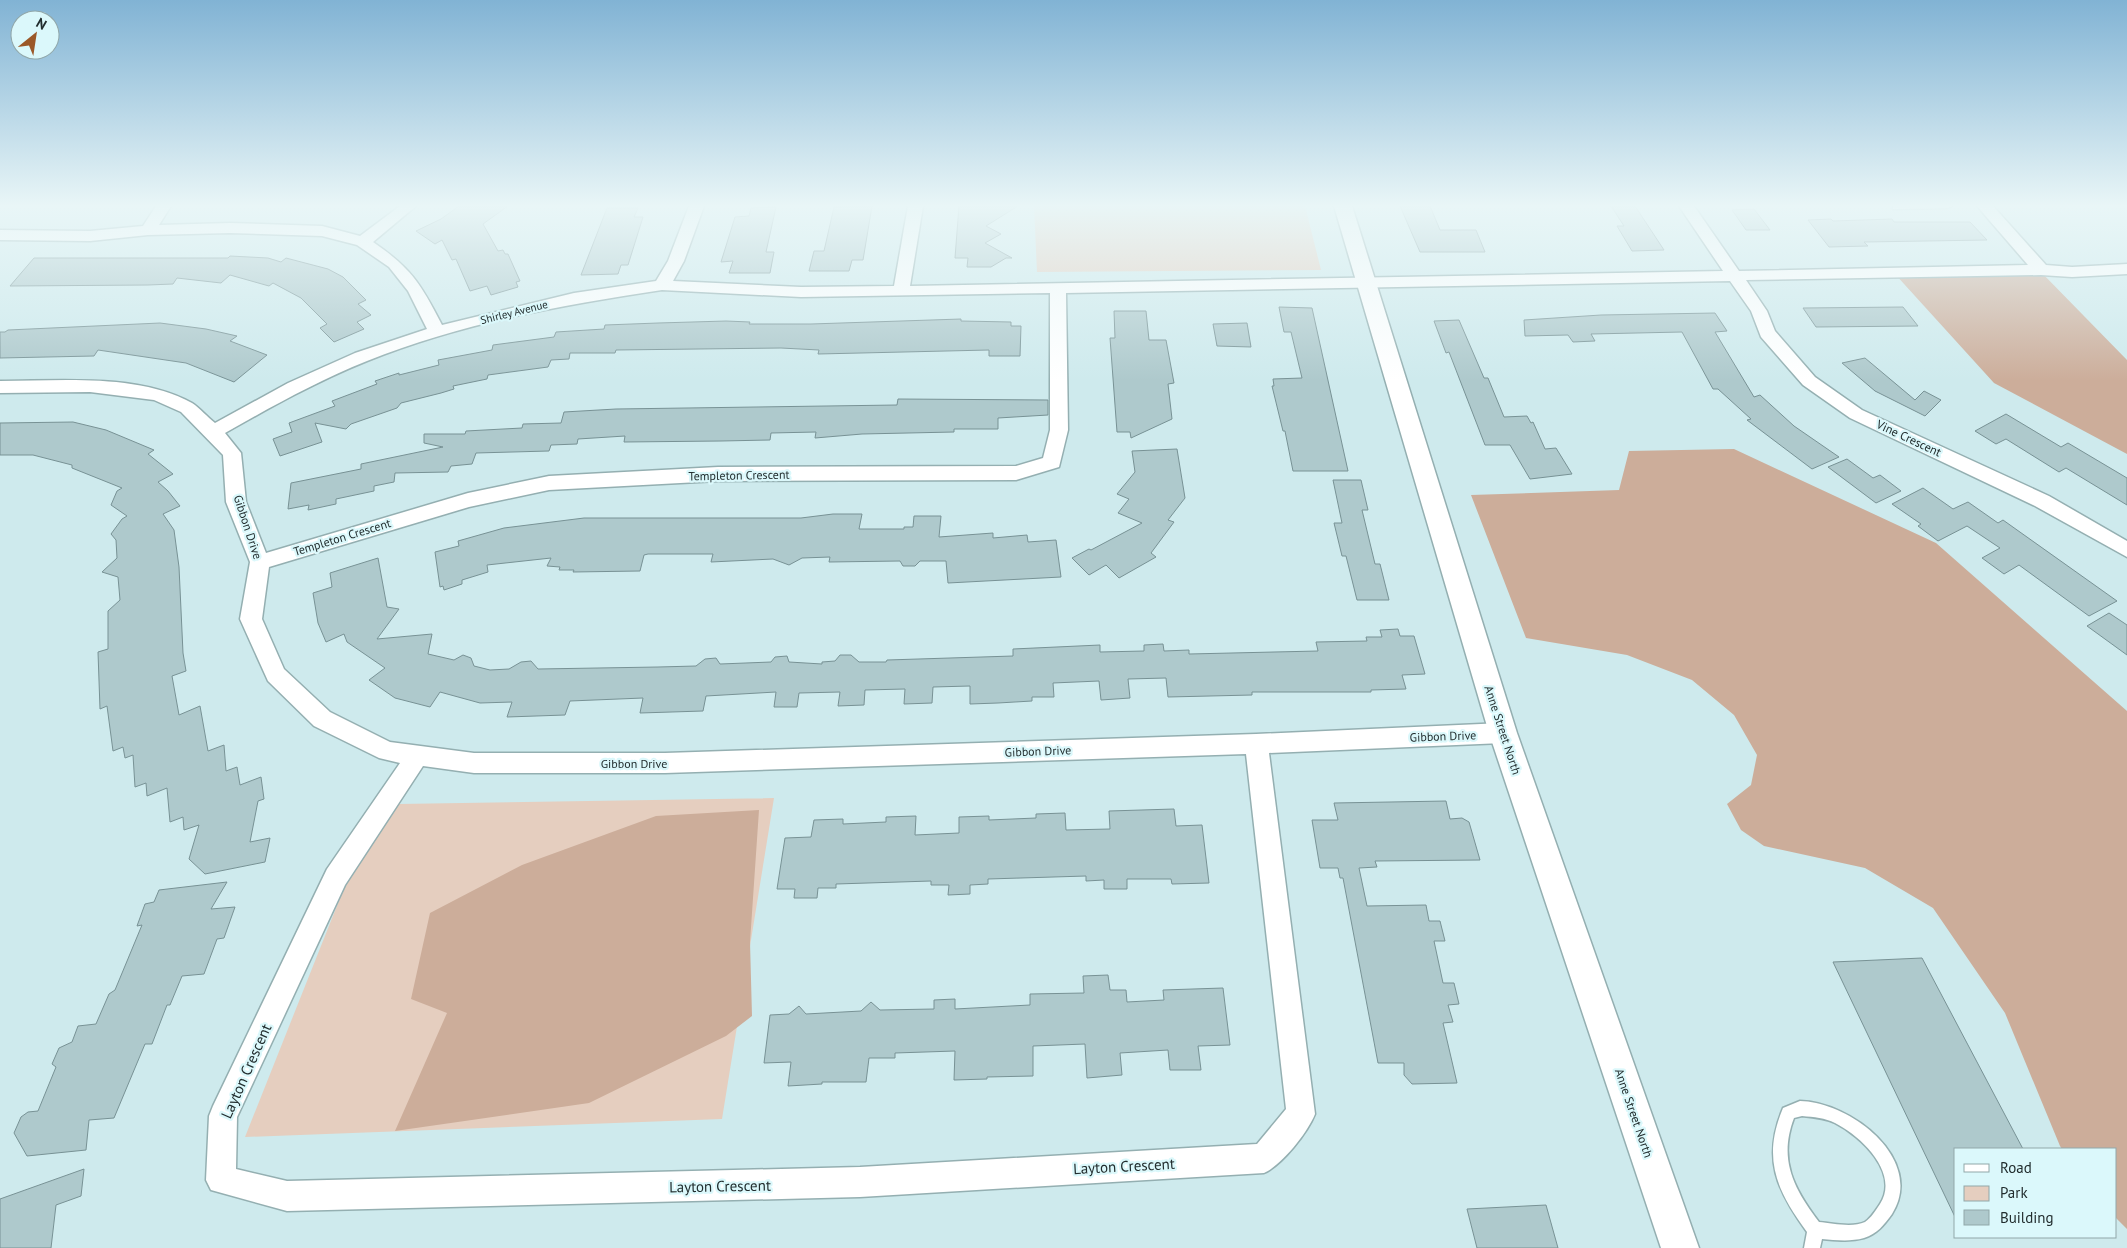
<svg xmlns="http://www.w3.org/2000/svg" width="2127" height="1248" viewBox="0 0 2127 1248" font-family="'PT Sans',sans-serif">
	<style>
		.green { fill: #e5cebf }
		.forest { fill: #ccad9a }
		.building { fill: #aec9cc; stroke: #789295 }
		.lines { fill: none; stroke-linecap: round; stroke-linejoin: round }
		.service-casing { stroke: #94afb1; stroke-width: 3 }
		.minor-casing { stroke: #94afb1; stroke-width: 3 }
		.tertiary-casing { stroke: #94afb1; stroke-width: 3 }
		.service { fill: #fff; fill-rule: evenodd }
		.minor { fill: #fff; fill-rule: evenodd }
		.tertiary { fill: #fff; fill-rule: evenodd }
		.labels { text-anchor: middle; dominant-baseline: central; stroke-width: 4.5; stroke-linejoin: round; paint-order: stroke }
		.far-street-label { font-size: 11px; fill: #222d2e; stroke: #dbf8fb }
		.street-label { font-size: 12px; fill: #222d2e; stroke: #dbf8fb }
		.near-street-label { font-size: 15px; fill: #222d2e; stroke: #dbf8fb }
	</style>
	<rect width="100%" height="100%" fill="#ceeaed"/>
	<path class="green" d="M1034,206H1305L1321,270L1037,272Z
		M774,798L722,1119L245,1137L354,863L398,804Z"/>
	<path class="forest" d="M2040,271L2127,360V454L1994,383L1895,274Z
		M1734,449L1936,543L2127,711V1229L2116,1218V1149H2062L2060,1146L2005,1013L1933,908L1865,868L1764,846L1741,830L1727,804L1751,785L1757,755L1734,715L1692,680L1627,655L1526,638L1471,495L1619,490L1629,451Z
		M759,810L750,942L752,1016L726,1036L589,1103L395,1131L447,1013L411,999L430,913L522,865L656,816Z"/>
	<path class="building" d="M459,206H508L483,224L498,251L503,250L505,254H508L520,281L516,282L518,287L491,295L487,286L470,291L456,259L452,260L442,240L435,244L416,231L441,219Z
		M872,206L863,260H852L849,271H809L814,251H824L834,207Z
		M959,206H1018L986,226L1001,234L985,243L1012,258H1006L991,267H967L968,258H955Z
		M1400,206H1430L1440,230H1476L1485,252H1420Z
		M1611,206H1635L1664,250L1632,251L1617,226H1624Z
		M776,207L766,252H774L770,273H729L733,261L721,262L735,217L749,216L751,208Z
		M607,208H638L634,217H643L628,265H621L618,274L581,275Z
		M1754,209L1770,230H1746L1732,210Z
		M1831,219L1833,221L1892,219L1894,222H1970L1987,240L1864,242L1868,246L1829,247L1808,220Z
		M230,256L268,258L281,262L286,258L328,269L343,277L366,300L358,304L371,315L357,322L364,329L334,342L320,328L327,324L301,298L273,283L269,286L230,275L221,283L177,278L173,284L148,285L10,286L34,258H228Z
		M1279,307L1312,308L1348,471H1293L1285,431H1283L1272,386H1274L1273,379L1302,378L1291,332H1284Z
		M1903,307L1918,326L1816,327L1803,308Z
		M1114,311H1146L1149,340H1166L1174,383L1168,384L1172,419L1131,438L1130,432H1117L1110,338H1115Z
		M1715,313L1727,331L1715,332L1754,397L1760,395L1794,426L1839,457L1812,469L1747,420L1751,419L1718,389H1713L1682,332L1591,334L1595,341L1573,342L1568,335L1525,336L1524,320L1601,315Z
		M961,319V321L1011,322V326H1021L1020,356H989V350L818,354L819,350L781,348L616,350L615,353H570L569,359L551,360L548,367L488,375L487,379L453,386L454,389L441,393L401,403L397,408L351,424L346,429L315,423L322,442L280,456L273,439L292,432L289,423L335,406L332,401L377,384L375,381L399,373V375L439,365L438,360L492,350L493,345L554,337L556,332L604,329L605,325L658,323L726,321L750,322L749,324H811Z
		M1459,320L1484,378H1488L1504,417L1527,416L1531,423L1533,422L1545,449L1556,448L1572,474L1530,479L1510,445H1485L1449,352L1446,353L1434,321Z
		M160,323L206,329L237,336L230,341L267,355L234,382L186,363L98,350L94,356L0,358V332H5L8,330Z
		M1247,323L1251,347L1217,346L1213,324Z
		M1865,358L1915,400L1924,391L1941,400L1925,416L1875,391L1842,363Z
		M898,399L1048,400V415L998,418V429H954V432L862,434L815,438L816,432L771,433L770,440L721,441L624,442L625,436L578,439L577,444L551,445L549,451L476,453L472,464L451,466L448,472L395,473L394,482L374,486V491L336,499V504L308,510L309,505L288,509L291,483L361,469V464L443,447L424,443V434H465L466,431L522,428L523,424L561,423L564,412L616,409L897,405Z
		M2006,414L2061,447L2068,443L2127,478V505L2066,468L2059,472L2006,439L1996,444L1975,431Z
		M73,422L106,430L154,450L148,454L173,474L158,482L168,491L180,506L163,514L174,530L179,567L183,653L186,671L172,676L179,715L200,706L208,751L224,745L226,771L237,767L240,785L261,777L264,799L258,801L250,842L270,838L265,862L205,874L189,859L199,825L184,830L183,817L170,822L167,788L147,796L146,783L135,787L133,755L125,758L123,747L113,751L107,706L100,709L98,652L108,649V611L120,600L118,577L102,572L117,558L116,540L111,534L122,519L127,516L111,505L117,491L122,488L72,468V465L33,455H0V423Z
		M1177,449L1185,498L1168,520L1174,522L1151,553L1156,557L1119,578L1106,565L1089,575L1072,558L1089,549L1091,550L1142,523L1118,513L1129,499L1117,494L1135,472L1132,451Z
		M1847,459L1873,478L1880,475L1901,491L1876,503L1828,467Z
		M1333,480H1361L1368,510H1362L1375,564H1380L1389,600H1357L1346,556H1342L1334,523H1342Z
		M1923,488L1953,509L1968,502L1998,523L2003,520L2117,601L2089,616L2019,565L2004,574L1982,558L2000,548L1967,526L1938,541L1918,526L1921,524L1892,504Z
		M833,514H862L859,529H904V527H913L914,516H941L939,537L993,533V538L1027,535L1028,542L1056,540L1061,577L948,583L946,561H920L915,566H903L900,561L829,562L830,557L802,558L789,565L773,559L711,562L713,554H648L644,555L640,571L573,572L574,570H559L560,567L547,566L551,558L487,565L488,572L462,580V584L444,590L443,586L440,587L435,552L459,546L458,541L504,528L584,518H801Z
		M378,558L387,607L399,609L377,639L432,634L428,654L454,660L463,655L471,658L474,666L490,670L509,669L521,662L531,661L538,669L658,667L696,666L705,659L716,658L720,664L771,662L775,657L787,656L789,662L822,664V662L835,661L840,655H851L859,662H886L887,660L1013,656V649L1100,645V652L1144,651V645L1163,644L1164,651L1189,650V654L1318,651L1316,642L1367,641L1366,637H1382L1380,630L1398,629L1400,636H1414L1425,674L1402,675L1406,689L1371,690V692H1252V695L1168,697L1166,678L1128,679L1130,698L1101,700L1099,681L1053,683L1054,697H1032V701L998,703L970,704V686L933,687L932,703L904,704L905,689L865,690L864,705L838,706L840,692L799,693L797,707H774L776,692L706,696L703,711L640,713L643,698L570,701L565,715L507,717L512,702L480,703L440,692L430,707L395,698L369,680L385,668L347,642L344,634L326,642L318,623L313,593L332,587L330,573Z
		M2109,613L2127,625V655L2087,626Z
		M1446,801L1450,819L1462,818L1469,822L1480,860L1375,861L1377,867L1359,868L1367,906L1426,905L1429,921H1440L1445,941H1434L1443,983H1454L1459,1004L1448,1005L1453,1022L1443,1023L1457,1083L1412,1084L1404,1075V1063H1378L1343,878H1340L1338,868H1320L1312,820H1338L1334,803Z
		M1174,809L1176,826L1202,825L1209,883L1172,884L1171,879H1127V889H1104V880L1086,881V876L988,879V884L970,885V894L948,895L949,885H931V881L836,884V888H818L817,898H794L795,889H777L785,838L811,837L814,820L843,819V824L886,822V817L916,816L915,835L959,833V817L989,816V820L1036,818V814L1065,813L1066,830L1110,829L1109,811Z
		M227,882L211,909L235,907L224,938L217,939L204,974L182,976L170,1005H167L152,1044H145L114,1118L89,1120L86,1150L27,1156L14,1133L21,1117L28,1112L38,1111L56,1067L52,1064L59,1048L72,1042L78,1026L96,1024L109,994L115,990L142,925L137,926L145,904L154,902L159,890Z
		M1922,958L2023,1149H1956V1219L1833,962Z
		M1108,975L1110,990H1126L1127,1002L1164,1000L1163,990L1223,988L1230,1045L1198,1046L1201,1070H1170L1168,1050L1120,1053L1122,1075L1087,1078L1085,1044L1033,1046V1076L987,1077V1079L954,1080L955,1051L895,1053V1058H869L866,1082H822V1084L788,1086L791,1062L764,1063L770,1015L789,1014L799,1006L806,1014L861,1011L871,1002L880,1010L934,1009V1000L955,999V1009L1030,1005V994L1084,993L1083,976Z
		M84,1169L81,1196L56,1205L51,1248H0V1199Z
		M1546,1205L1558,1248H1477L1467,1209Z"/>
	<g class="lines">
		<g class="service-casing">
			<path id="service" d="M1893,206H1952L1948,208L1896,209H1893Z
				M1800,1101C1850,1102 1926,1159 1892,1214C1884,1225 1877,1234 1864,1238C1850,1242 1835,1240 1822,1239L1820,1248H1804L1807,1232C1776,1190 1762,1158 1783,1108ZM1802,1116C1814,1117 1825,1118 1835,1123C1861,1136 1900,1173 1880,1204C1876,1210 1871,1218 1865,1222C1852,1228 1832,1223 1819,1222C1794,1189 1778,1160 1794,1118Z"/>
		</g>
		<g class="minor-casing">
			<path id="minor" d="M156,206H171L159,225L230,223L322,226L360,236L400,206H416L373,242C411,268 421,284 442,325L574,293L656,281L668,261L689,206H704L684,261L673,281L801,287L894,286L908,206H923L910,286L1723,271L1679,206H1694L1739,271L2028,265L1977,206H1993L2046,265L2072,267L2127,264V274L2072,277L2041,275L1746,280L1767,311L1775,331L1815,377L1862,410L2049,496L2127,541V557L2035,506L1850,418L1803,385L1761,337L1751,311L1730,281L1066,293L1068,430L1059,467L1016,480L718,481L549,490L469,507L269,567L262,619L284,669L330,712L390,742L474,753H665L1256,734L1503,723L1511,726L1514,733L1511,740L1503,743L1269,753L1315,1114C1308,1132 1282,1165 1264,1173L860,1197L287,1211L211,1190L206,1180L209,1116L213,1106L327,869L400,763L379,758L314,726L268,681L240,619L250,562L226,502L223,455L181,412L154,400L90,392L0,393V381C60,381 137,373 192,403C200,408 207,417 215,423L288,383L355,353L427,329L408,291L389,267L357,245L322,236L230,233L148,235L90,241L0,240V230L90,231L143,226ZM662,290L801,297L1050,293V430L1043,458L1016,466L718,467L549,476L468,493L266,553L246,502L241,453L225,433C271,407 317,381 367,361C461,323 562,305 662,290ZM1246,754L1286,1109L1257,1144L860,1167L287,1181L236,1169L237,1117L345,885L423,766L474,773H665Z"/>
		</g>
		<g class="tertiary-casing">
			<path id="tertiary" d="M1334,206H1352L1517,733L1699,1248H1661L1489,733Z"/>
		</g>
		<use href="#service" class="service"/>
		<use href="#minor" class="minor"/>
		<use href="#tertiary" class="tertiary"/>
	</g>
	<linearGradient id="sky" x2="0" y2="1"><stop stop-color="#81b3d4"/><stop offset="0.54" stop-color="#e9f6f7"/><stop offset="1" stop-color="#e9f6f7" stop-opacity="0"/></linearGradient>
	<rect width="2127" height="381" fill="url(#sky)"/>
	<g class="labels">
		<g class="far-street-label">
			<text transform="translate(514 312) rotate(-14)">Shirley Avenue</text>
		</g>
		<g class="street-label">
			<text transform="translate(1909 438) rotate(25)">Vine Crescent</text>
			<text transform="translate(739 475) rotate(-1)">Templeton Crescent</text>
			<text transform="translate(248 527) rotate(72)">Gibbon Drive</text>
			<text transform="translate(342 537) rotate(-17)">Templeton Crescent</text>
			<text transform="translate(1503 730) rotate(72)">Anne Street North</text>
			<text transform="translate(1443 736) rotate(-2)">Gibbon Drive</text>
			<text transform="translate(1038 751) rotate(-2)">Gibbon Drive</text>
			<text x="634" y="763">Gibbon Drive</text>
			<text transform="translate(1634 1113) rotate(71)">Anne Street North</text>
		</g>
		<g class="near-street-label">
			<text transform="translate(246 1071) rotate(-66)">Layton Crescent</text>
			<text transform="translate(1124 1166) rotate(-3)">Layton Crescent</text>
			<text transform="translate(720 1186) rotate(-1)">Layton Crescent</text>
		</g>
	</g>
	<rect x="1954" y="1148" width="162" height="90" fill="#dbf8fb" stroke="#91a7a9"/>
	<rect x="1964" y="1164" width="25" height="8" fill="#ffffff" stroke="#91a7a9"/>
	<text x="2000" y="1173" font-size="15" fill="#222d2e">Road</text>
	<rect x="1964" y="1186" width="25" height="15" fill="#e5cebf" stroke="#91a7a9"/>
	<text x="2000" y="1198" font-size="15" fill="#222d2e">Park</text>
	<rect x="1964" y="1210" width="25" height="15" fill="#aec9cc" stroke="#91a7a9"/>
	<text x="2000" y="1223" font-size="15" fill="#222d2e">Building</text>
	<g transform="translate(35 35) rotate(30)"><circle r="24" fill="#dbf8fb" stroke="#91a7a9"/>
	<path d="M0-4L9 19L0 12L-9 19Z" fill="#9b5828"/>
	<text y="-8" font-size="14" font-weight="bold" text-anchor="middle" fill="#222d2e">N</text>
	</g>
</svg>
